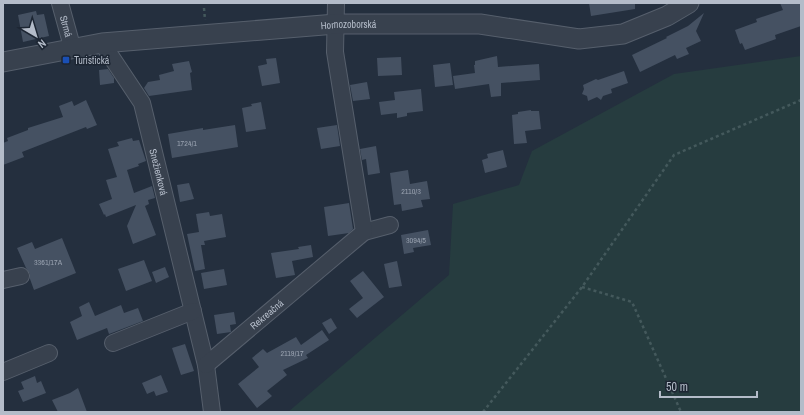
<svg xmlns="http://www.w3.org/2000/svg" width="804" height="415" viewBox="0 0 804 415" font-family="'Archivo Narrow',sans-serif">
	<style>
		.green { fill: #263c3f }
		.building { fill: #455162 }
		.lines { fill: none; stroke-linecap: round; stroke-linejoin: round }
		.minor-casing { stroke: #565f6c; stroke-width: 18 }
		.tertiary-casing { stroke: #565f6c; stroke-width: 21 }
		.path { stroke: #44595c; stroke-width: 2.5; stroke-dasharray: 3 3; stroke-linecap: butt }
		.minor { stroke: #38414e; stroke-width: 16 }
		.tertiary { stroke: #38414e; stroke-width: 19 }
		.transit-dot { fill: #1a4fb4; stroke: #1d2633; stroke-width: 1.5 }
		.labels { text-anchor: middle; dominant-baseline: central; stroke-width: 3; stroke-linejoin: round; paint-order: stroke }
		.number-label { font-size: 8px; fill: #98a1af }
		.street-label { font-size: 10px; fill: #b4bcc9; stroke: #1d2633 }
		.poi-label { font-size: 10px; fill: #b4bcc9; stroke: #1d2633; text-anchor: start }
	</style>
	<rect width="100%" height="100%" fill="#242f3e"/>
	<path class="green" d="M801,56V412H288L449,275L453,204L519,185L532,151L674,74Z"/>
	<path class="building" d="M589,3H635V9L591,16Z
		M780,3H801V26L775,35L776,39L745,50L742,43L740,44L735,30L757,22L756,19L783,10Z
		M36,11L37,15L44,14L49,36L23,42L18,15Z
		M704,13L696,31L701,41L686,48L689,54L677,59L675,55L640,72L632,55L667,38L666,37L688,26Z
		M497,56L498,67L539,64L540,80L501,83V96L491,97L489,84L455,89L453,76L475,73L474,65H475V61Z
		M401,57L402,75L378,76L377,58Z
		M276,58L280,83L262,86L258,66L267,64L266,59Z
		M189,61L192,72L190,73L192,90L149,96L144,88L148,82L160,80L159,75L174,71L172,64Z
		M450,63L453,85L435,87L433,65Z
		M108,69L114,78V83L100,85L99,70Z
		M624,71L628,83L611,89L612,93L603,96L601,100L597,97L588,101L587,96L582,94L584,89L583,85L596,79L598,80Z
		M367,82L370,99L353,101L350,85Z
		M421,89L423,111L407,113V116L397,118V113L381,115L379,102L395,100L394,92Z
		M86,100L97,125L87,129L86,127L22,152L24,157L3,165V143L8,141L7,138L28,130V128L63,117L59,106L72,101L74,106Z
		M261,102L266,129L246,132L242,108L252,106L251,104Z
		M531,110V111H539L541,129L525,131L527,143L514,144L512,115L518,114V112Z
		M235,125L238,147L172,158L168,134L203,128V130Z
		M337,125L340,146L321,149L317,128Z
		M132,138L133,141L139,140L146,161L138,164L139,166L127,170L134,193L152,186L155,198L148,200L149,204L145,206L156,235L133,244L127,226L136,205L106,217L105,214L104,215L99,204L112,199L106,180L117,177L108,149L119,146L117,142Z
		M376,146L380,173L368,175L366,159L362,160L360,149Z
		M503,150L507,167L485,173L482,160L488,158L487,154Z
		M408,170L410,184L427,181L430,199L421,200L423,207L402,211L401,204L394,205L390,173Z
		M189,183L194,199L180,202L177,185Z
		M349,203L353,229L349,233L328,236L324,207Z
		M209,212L210,216L222,214L226,237L204,241L205,245H201L205,269L195,271L187,234L199,232L196,214Z
		M428,230L431,245L413,248L414,252L404,254L401,235Z
		M62,238L76,273L34,290L30,279V274L26,268L17,248L32,242L35,249Z
		M311,245L313,257L292,261L295,275L276,278L271,253L299,249L298,247Z
		M144,260L152,281L126,291L118,269Z
		M397,261L402,286L389,288L384,264Z
		M165,267L169,277L156,283L152,272Z
		M224,269L227,285L204,289L201,273Z
		M363,271L384,297L357,318L349,309L363,298L350,281Z
		M89,302L95,316L121,305L124,313L138,308L143,321L109,334L107,328L77,340L70,322L82,316L79,307Z
		M234,312L236,324L230,325L231,332L217,334L214,315Z
		M331,318L337,328L329,334L322,323Z
		M322,330L329,340L306,355L308,358L283,370L287,375L267,391L272,396L257,408L238,384L259,367L252,358L263,349L267,353L296,337L301,345Z
		M185,344L194,371L181,375L172,348Z
		M161,375L168,392L156,396L154,391L147,394L142,383Z
		M35,376L37,383L41,381L46,393L23,402L18,391L24,389L21,382Z
		M78,388L87,412H58L52,400L70,393Z"/>
	<g class="lines">
		<g class="minor-casing">
			<g id="minor">
				<path id="s1" d="M60,3L73,50"/>
				<path id="s2" d="M102,43L142,103L206,365L212,412"/>
				<path d="M364,232L390,225"/>
				<path d="M3,280L21,276"/>
				<path d="M113,343L193,311"/>
				<path id="s3" d="M206,365L364,232L335,52L336,3"/>
				<path d="M3,372L49,353"/>
			</g>
		</g>
		<g class="tertiary-casing">
			<g id="tertiary">
				<path id="s4" d="M3,62L102,43L336,24H480L579,39L623,34L667,16L689,3"/>
			</g>
		</g>
		<path class="path" d="M204,8L205,20
			M582,287L632,302L681,412
			M483,412L582,287L674,155L801,100"/>
		<use href="#minor" class="minor"/>
		<use href="#tertiary" class="tertiary"/>
	</g>
	<rect class="transit-dot" x="62" y="56" width="8" height="8" rx="2"/>
	<g class="labels">
		<g class="number-label">
			<text x="187" y="143">1724/1</text>
			<text x="411" y="191">2110/3</text>
			<text x="416" y="240">3094/5</text>
			<text x="48" y="262">3361/17A</text>
			<text x="292" y="353">2119/17</text>
		</g>
		<g class="street-label">
			<text stroke="none"><textPath href="#s4" startOffset="348">Hornozoborská</textPath></text>
			<text stroke="none"><textPath href="#s1" startOffset="24">Strmá</textPath></text>
			<text stroke="none"><textPath href="#s2" startOffset="143">Snežienková</textPath></text>
			<text stroke="none"><textPath href="#s3" startOffset="79">Rekreačná</textPath></text>
		</g>
		<g class="poi-label">
			<text x="74" y="60">Turistická</text>
		</g>
	</g>
	<rect width="804" height="415" fill="none" stroke="#b4bcc9" stroke-width="8"/>
	<g transform="translate(36 36) rotate(142)" stroke="#1d2633" stroke-width="3" paint-order="stroke">
	<path d="M0-3L7 15L0 10L-7 15Z" fill="#b4bcc9"/>
	<text y="-6" font-size="11" font-weight="bold" text-anchor="middle" fill="#b4bcc9">N</text>
	</g>
	<path d="M660 391v6h97v-6" fill="none" stroke="#b4bcc9" stroke-width="2"/>
	<text x="666" y="391" font-size="12" fill="#b4bcc9" stroke="#1d2633" stroke-width="3" paint-order="stroke">50 m</text>
</svg>
